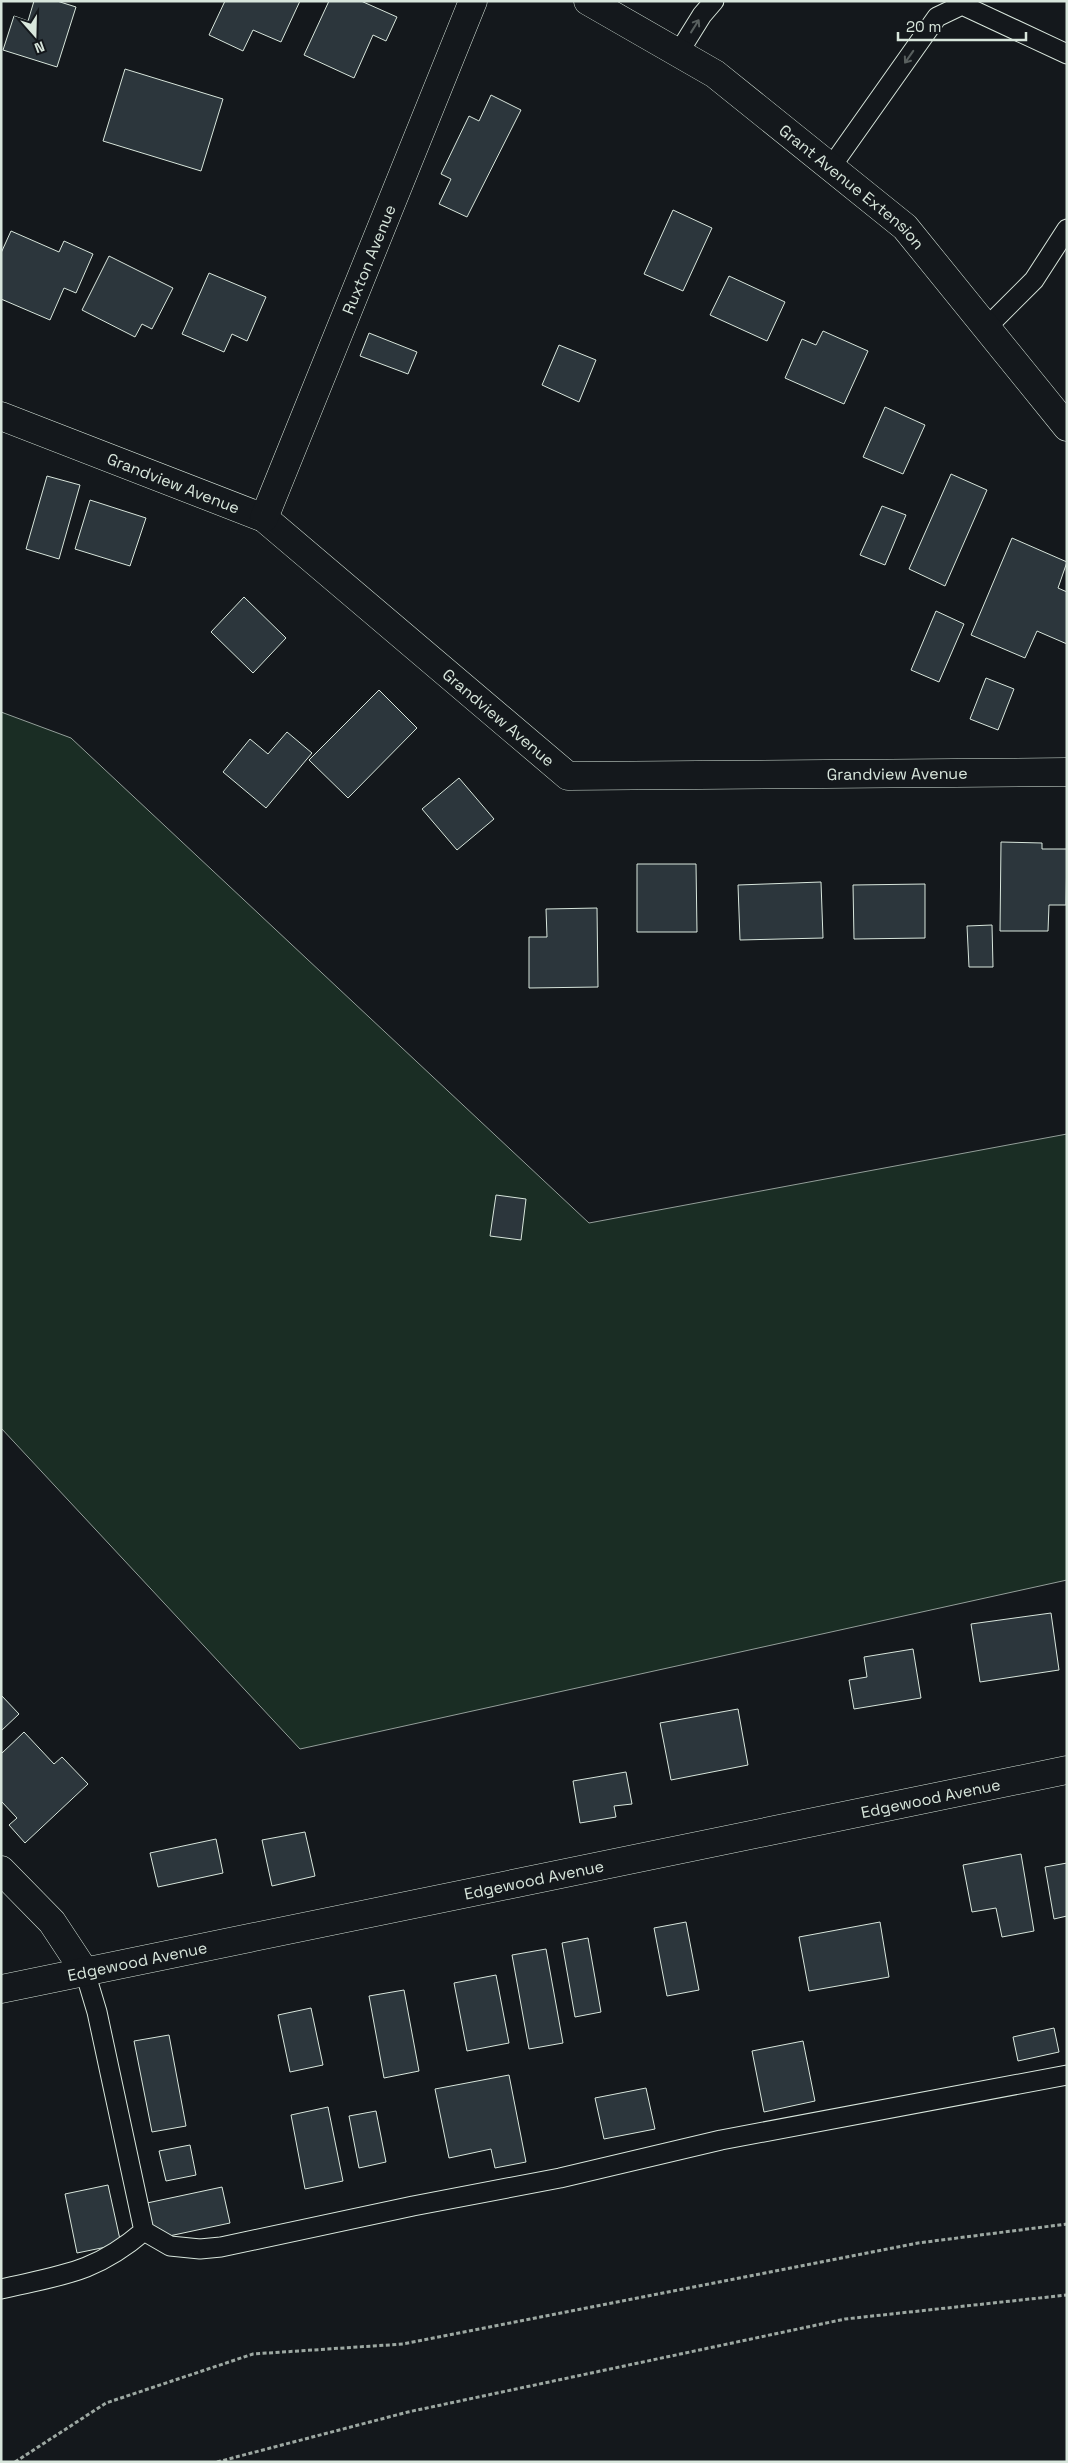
<svg xmlns="http://www.w3.org/2000/svg" width="1068" height="2463" viewBox="0 0 1068 2463" font-family="'Space Grotesk',sans-serif">
	<style>
		.green { fill: #1a2d24; stroke: #939e99 }
		.building { fill: #2c363c; stroke: #d8e6dc }
		.lines { fill: none; stroke-linecap: round; stroke-linejoin: round }
		.service-casing { stroke: #d8e6dc; stroke-width: 21 }
		.minor-casing { stroke: #d8e6dc; stroke-width: 29 }
		.path { stroke: #9da8a2; stroke-width: 3; stroke-dasharray: 4 2.5; stroke-linecap: butt }
		.service { stroke: #14181c; stroke-width: 19 }
		.minor { stroke: #14181c; stroke-width: 28 }
		.oneway { stroke: #59605f }
		.labels { text-anchor: middle; dominant-baseline: central; stroke-width: 4; stroke-linejoin: round; paint-order: stroke }
		.street-label { font-size: 16px; fill: #d8e6dc; stroke: #14181c }
	</style>
	<rect width="100%" height="100%" fill="#14181c"/>
	<path class="green" d="M1,712L71,738L589,1223L1067,1134V1580L300,1749L1,1428Z"/>
	<path class="building" d="M34,1H57L76,7L57,67L3,50L14,16L28,21Z
		M225,1H300L281,42L253,30L243,51L209,35Z
		M329,1H361L397,17L386,41L373,35L354,78L304,55Z
		M125,69L223,99L201,171L103,141Z
		M491,95L521,110L467,217L439,204L451,179L441,174L469,116L479,121Z
		M673,210L712,228L683,291L644,274Z
		M11,231L59,252L64,241L93,254L76,293L64,288L50,320L1,299V253Z
		M109,256L173,288L152,329L142,324L135,337L82,310Z
		M209,273L266,297L247,341L232,334L224,352L182,334Z
		M729,276L785,302L767,341L710,315Z
		M823,331L868,351L844,404L785,378L802,339L816,345Z
		M369,333L417,352L408,374L360,356Z
		M559,345L596,360L579,402L542,385Z
		M885,407L925,425L903,474L863,457Z
		M951,474L987,490L945,586L909,569Z
		M47,476L80,485L59,559L26,549Z
		M90,500L146,518L130,566L75,549Z
		M882,506L906,515L885,565L860,555Z
		M1012,538L1067,562L1058,588L1067,592V644L1037,631L1025,658L971,635Z
		M244,597L286,638L253,673L211,632Z
		M936,611L964,624L939,682L911,670Z
		M986,678L1014,689L998,730L970,719Z
		M379,690L417,728L348,798L309,760Z
		M287,732L312,753L266,808L223,772L250,739L268,754Z
		M459,778L494,819L457,850L422,809Z
		M1001,842L1042,843V849H1067L1066,905H1049L1048,931H1000Z
		M637,864H696L697,932H637Z
		M821,882L823,938L740,940L738,885Z
		M925,884V938L854,939L853,885Z
		M597,908L598,987L529,988V937H547L546,909Z
		M992,925L993,967H969L967,926Z
		M496,1195L526,1199L521,1240L490,1236Z
		M1051,1613L1059,1670L980,1682L971,1624Z
		M913,1649L921,1698L854,1709L849,1680L867,1677L864,1657Z
		M1,1695L19,1714L1,1731Z
		M738,1709L748,1765L671,1780L660,1723Z
		M24,1732L54,1764L62,1757L88,1784L25,1843L9,1825L17,1818L1,1801V1754Z
		M626,1772L632,1804L614,1806L616,1817L580,1823L573,1781Z
		M305,1832L315,1876L272,1886L262,1840Z
		M216,1839L223,1873L158,1887L150,1853Z
		M1021,1854L1034,1931L1002,1937L996,1908L972,1912L963,1865Z
		M1067,1863V1916L1054,1919L1045,1867Z
		M686,1922L699,1990L667,1996L654,1928Z
		M880,1922L889,1977L809,1991L799,1937Z
		M588,1938L601,2012L575,2017L562,1943Z
		M546,1949L563,2043L529,2049L512,1955Z
		M496,1975L509,2043L467,2051L454,1983Z
		M404,1990L419,2071L384,2078L369,1996Z
		M311,2008L323,2065L290,2072L278,2015Z
		M1054,2028L1059,2052L1018,2061L1013,2037Z
		M169,2035L186,2126L152,2132L134,2041Z
		M803,2041L815,2101L764,2112L752,2051Z
		M509,2075L526,2162L495,2168L491,2149L449,2158L435,2089Z
		M646,2088L655,2129L604,2139L595,2098Z
		M328,2107L343,2181L305,2189L291,2115Z
		M376,2111L386,2162L359,2168L349,2116Z
		M190,2145L196,2175L166,2181L159,2151Z
		M108,2185L121,2244L77,2253L65,2194Z
		M222,2187L230,2223L155,2239L147,2203Z"/>
	<g class="lines">
		<g class="service-casing">
			<path id="service" d="M679,52L702,15L714,1
				M831,167L937,17L962,5L1067,54
				M986,328L1034,280L1067,229
				M85,1972L97,2012L144,2231L170,2246L200,2249L221,2247L413,2206L560,2178L721,2140L1067,2075
				M1,2289C62,2275 95,2273 144,2231"/>
		</g>
		<g class="minor-casing">
			<g id="minor">
				<path id="s1" d="M588,1L715,74L905,227L1067,427"/>
				<path id="s2" d="M1,416L264,518L568,776L1067,772"/>
				<path id="s3" d="M264,518L473,1"/>
				<path d="M1,1870L52,1922L85,1972"/>
				<path id="s4" d="M1,1989L1067,1770"/>
			</g>
		</g>
		<path class="path" d="M15,2462L106,2403L253,2354L403,2344L918,2243L1067,2224
			M217,2462L408,2412L845,2319L1067,2295"/>
		<use href="#service" class="service"/>
		<use href="#minor" class="minor"/>
	</g>
	<defs><path id="oneway-shaft" d="M-6 0H5M1.5-3L5.5 0L1.5 3" fill="none" stroke-width="1.6" stroke-linecap="round" stroke-linejoin="round" transform="scale(1.25)"/></defs>
	<g class="oneway">
		<use href="#oneway-shaft" transform="translate(695 26) rotate(-58)"/>
		<use href="#oneway-shaft" transform="translate(909 57) rotate(125)"/>
	</g>
	<g class="labels">
		<g class="street-label">
			<text stroke="none"><textPath href="#s1" startOffset="324">Grant Avenue Extension</textPath></text>
			<text stroke="none"><textPath href="#s3" startOffset="279">Ruxton Avenue</textPath></text>
			<text stroke="none"><textPath href="#s2" startOffset="185">Grandview Avenue</textPath></text>
			<text stroke="none"><textPath href="#s2" startOffset="590">Grandview Avenue</textPath></text>
			<text stroke="none"><textPath href="#s2" startOffset="1010">Grandview Avenue</textPath></text>
			<text stroke="none"><textPath href="#s4" startOffset="949">Edgewood Avenue</textPath></text>
			<text stroke="none"><textPath href="#s4" startOffset="544">Edgewood Avenue</textPath></text>
			<text stroke="none"><textPath href="#s4" startOffset="139">Edgewood Avenue</textPath></text>
		</g>
	</g>
	<rect width="1068" height="2463" fill="none" stroke="#d8e6dc" stroke-width="5"/>
	<g transform="translate(35 35) rotate(160)" stroke="#14181c" stroke-width="4" paint-order="stroke">
	<path d="M0-4L9 19L0 12L-9 19Z" fill="#d8e6dc"/>
	<text y="-8" font-size="14" font-weight="bold" text-anchor="middle" fill="#d8e6dc">N</text>
	</g>
	<path d="M898 32v8h128v-8" fill="none" stroke="#d8e6dc" stroke-width="2.5"/>
	<text x="906" y="32" font-size="15" fill="#d8e6dc" stroke="#14181c" stroke-width="4" paint-order="stroke">20 m</text>
</svg>
